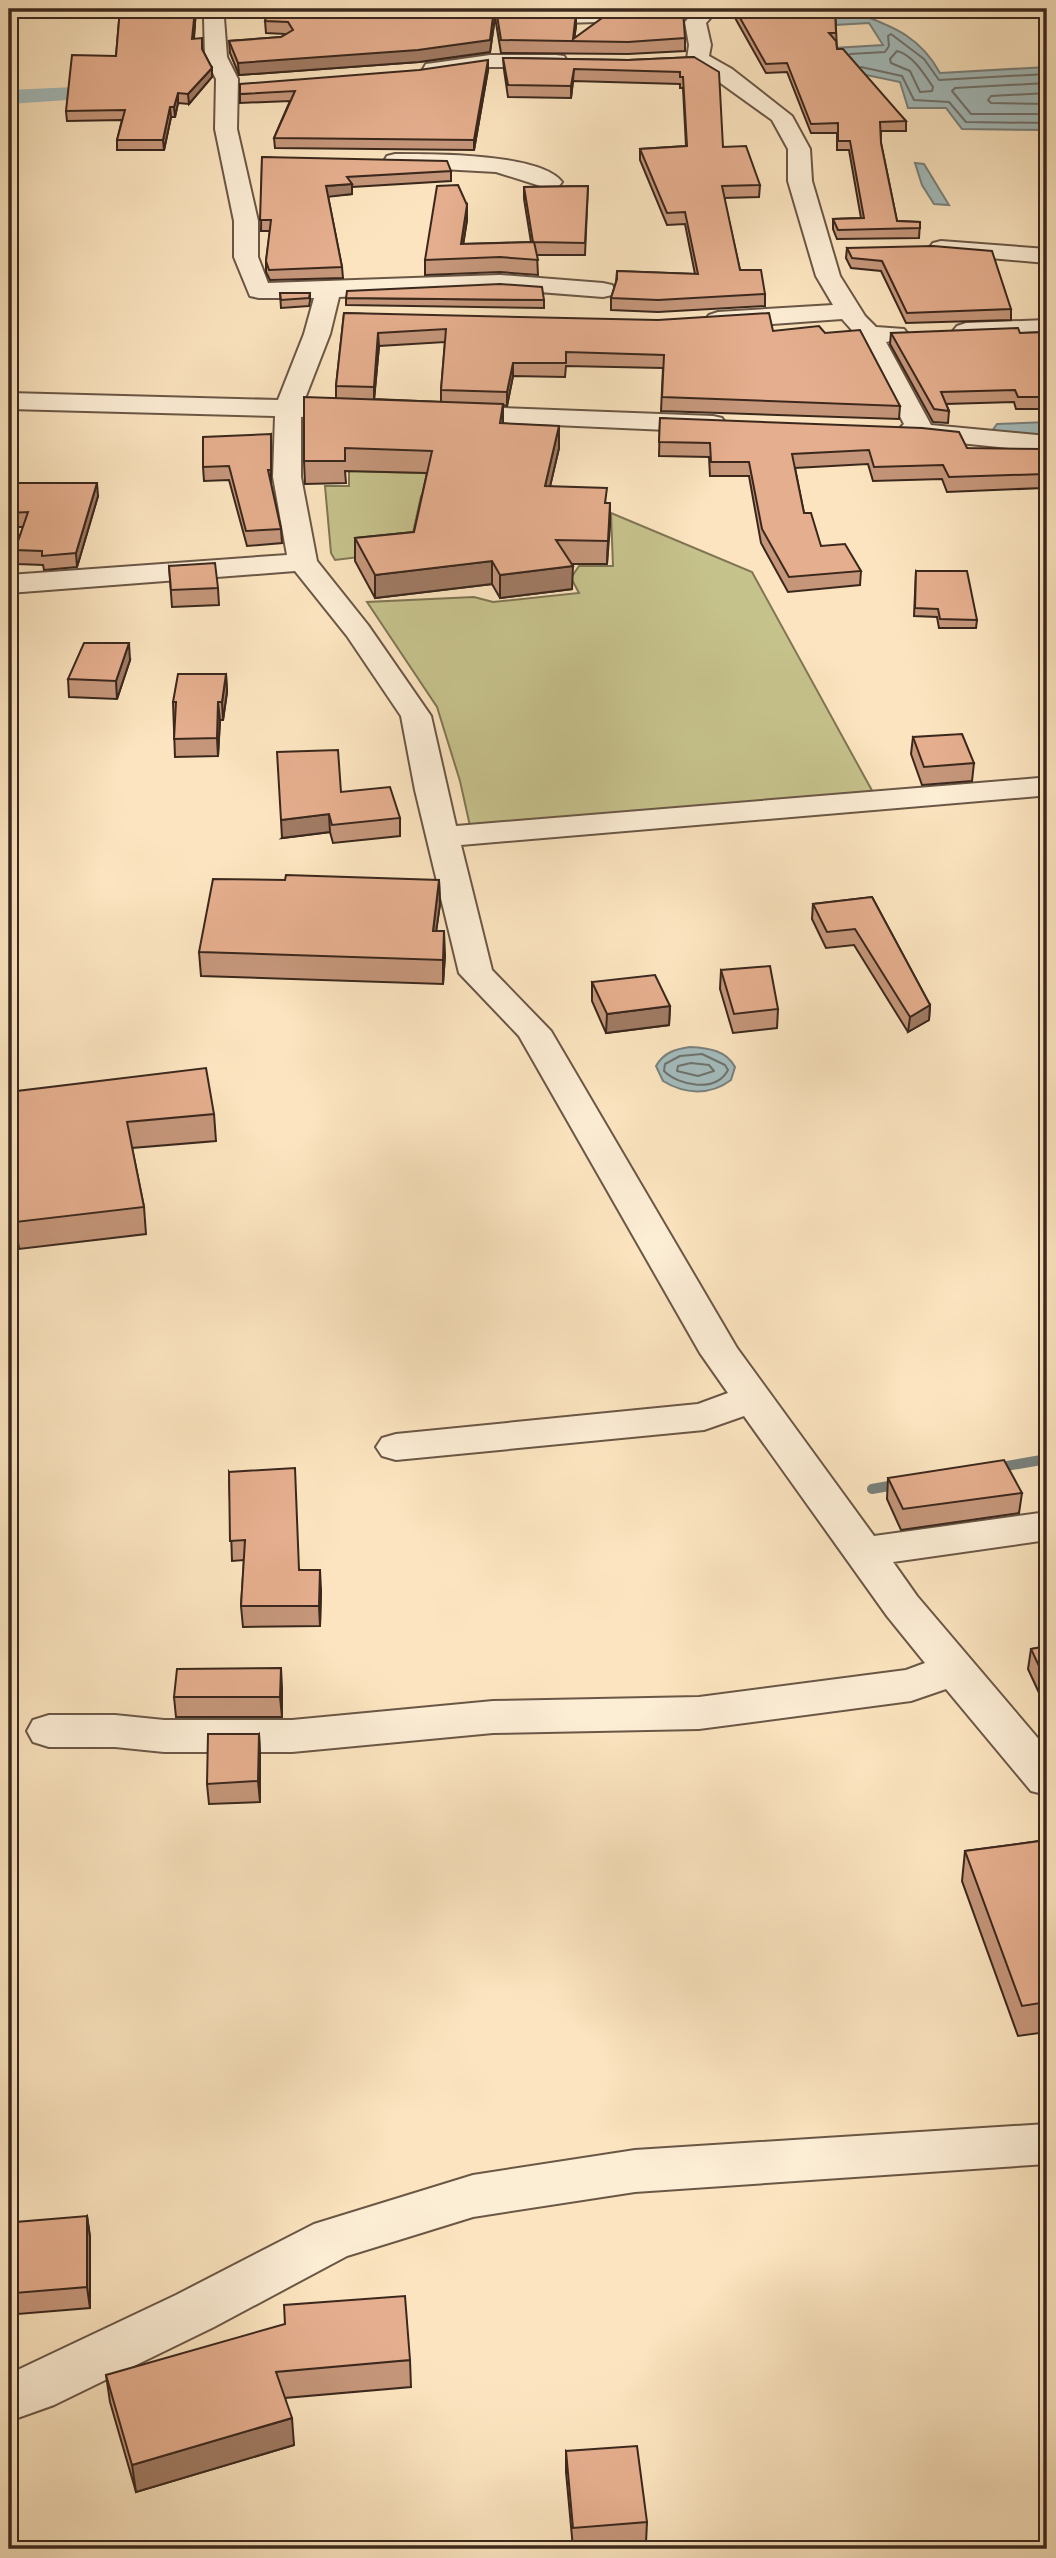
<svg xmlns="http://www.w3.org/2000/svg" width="1056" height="2558" viewBox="0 0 1056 2558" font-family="'IM FELL Great Primer',serif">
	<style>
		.green { fill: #c6c28c; stroke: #807554; stroke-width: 2 }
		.water { fill: #a3bcbd; stroke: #79817d; stroke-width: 2 }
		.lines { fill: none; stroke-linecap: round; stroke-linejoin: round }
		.shore { stroke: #6f726d; stroke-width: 2 }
		.stream { stroke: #79817d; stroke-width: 10 }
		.canal { fill: #a3bcbd; fill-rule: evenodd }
		.minor-casing { stroke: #6b5746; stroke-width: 4 }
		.minor { fill: #fcedd5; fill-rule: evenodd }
		.wall { fill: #c5967a; stroke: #3b281d; stroke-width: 2; fill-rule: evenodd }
		.shaded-wall { fill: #a07a63; stroke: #3b281d; stroke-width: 2 }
		.building { fill: #e5ae8e; stroke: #3b281d; stroke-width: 2 }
	</style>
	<rect width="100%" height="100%" fill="#fbe4bf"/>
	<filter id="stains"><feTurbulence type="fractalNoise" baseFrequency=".00286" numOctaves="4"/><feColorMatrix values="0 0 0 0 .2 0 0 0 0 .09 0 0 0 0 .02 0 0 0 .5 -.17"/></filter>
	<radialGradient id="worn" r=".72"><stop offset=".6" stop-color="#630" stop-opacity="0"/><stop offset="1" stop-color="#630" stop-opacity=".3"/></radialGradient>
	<path class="green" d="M349,471L492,475L489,499L421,496L409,551L335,560L331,553L325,486H349Z
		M611,513L752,572L875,796L472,835L460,781L437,707L367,602L474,597L493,602L579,593L571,578L579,566H613Z"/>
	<path class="water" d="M859,14C895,27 921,38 940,73L1047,67V130L962,129L946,108H908L900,82L828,67L817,49L883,45L869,23L817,26L829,16Z
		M915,163L924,164L949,205L934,204L922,185Z
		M1047,422V436L992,431L997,424Z
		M690,1047C708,1048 726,1050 735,1067L731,1080C710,1096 684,1094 663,1081L656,1066C664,1052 676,1049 690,1047Z"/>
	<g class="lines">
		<path class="shore" d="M897,51C913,55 924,74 933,87L932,91L920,92L910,71L891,63L890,59Z
			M850,54L885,52L889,46L888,36L891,34L924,59L939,80L1047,74
			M861,67L902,76L914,100L949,102L966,122L1047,123
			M1047,83L955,88L952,91L971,114H1047
			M1047,93L991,96L988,100L991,103L1047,104
			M702,1054L725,1065L728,1070C716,1093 679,1086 664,1071L665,1064L680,1056Z
			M691,1063L709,1065L714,1071L698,1076L677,1071L678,1066Z"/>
		<path class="stream" d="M995,1468L1047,1459
			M872,1489L900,1484"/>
		<path class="canal" d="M75,87L83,89L86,94L83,99L9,104V90Z"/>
		<g class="minor-casing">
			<path id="minor" d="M199,9H219L224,18L227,57L238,79L237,129L258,221V257L268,283L500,275L603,283L612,285L615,290L612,295L603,297L500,289L339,297L330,334L304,401L324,403L328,409L324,415L301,417V477L317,561L368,625L431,716L456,826L1039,778L1047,780V794L1039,796L461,845L492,970L551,1031L737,1348L874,1536L1047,1512V1540L893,1562L917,1596L1047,1749V1795L1031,1791L946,1689L911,1701L699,1729L493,1733L292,1752H164L115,1747H49L33,1742L27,1731L33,1720L49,1715H115L164,1720H292L493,1701L699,1697L906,1670L925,1663L887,1616L744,1416L704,1430L396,1460L382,1456L376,1447L382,1438L396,1434L698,1404L728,1393L700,1353L519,1036L459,973L415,790L401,716L347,636L295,571L9,593V575L287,555L273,477L275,416L9,409V393L278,400L304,334L314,298H259L250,296L234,257V221L215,129L216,79L205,57L204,18Z
				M692,9H712L714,14L706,23L711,45L709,56L732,69L792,116L810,149L812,181L840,276L865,316L876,327L904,329L908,334L904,339L886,342L931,425L1047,436V452L901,437L897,431L904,424L859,338L842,319L718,328L709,325L705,320L709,315L718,312L833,305L816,276L788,181V149L772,120L687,59L689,45L685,22L693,13Z
				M655,10L662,12L665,16L662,20L531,24L524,22L521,18L524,14L531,12Z
				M490,55H556L564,56L567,61L564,66L556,67H490L434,75L426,74L423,69L426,64L434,63Z
				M395,154C429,154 541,153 562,182L558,187L550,189L496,172L387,166L384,161L387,156Z
				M941,241L1047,249V263L933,253L929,248L933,243Z
				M1047,320V336L966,339L957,336L953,331L957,326L966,323Z
				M452,406L713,416L722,418L726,424L722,430L713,432L443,420L439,414L443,408Z
				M1047,2124V2164L635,2192L473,2217L347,2256L214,2327L54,2405L9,2421V2374L176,2295L314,2224L473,2175L635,2150Z"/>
		</g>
		<use href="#minor" class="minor"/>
	</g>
	<path class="wall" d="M120,9H196L194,39L202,49L212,68V77L189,104L178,103L175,117H171L164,150H117V140L122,120L67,121L66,111L116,56Z
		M269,9H569H530L526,11L531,14L576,26L574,38H685V51L628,54L501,53L495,17L490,52L419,62L239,75L230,53L229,41L281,37L286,34L266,33L265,21Z
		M730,9H835L837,49L906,121V131H881V143L897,221L920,222L919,238L837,239L833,229V219L861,218L849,150H837V133H811L787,72L766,73Z
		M694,57L723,147L760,185L759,197L724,198L740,270L765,294V306L658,312L611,310V298L616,282L617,271L695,274L685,224L667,225L640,160V149L686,146L683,88H680V84L573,81L571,98L508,97L504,70L503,58L628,60Z
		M488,70L474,150L275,148L274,138L290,101L240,103V94Z
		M262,157L451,171V181L352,187V194L328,196L342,267L343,278L270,280L266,272V261L270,231H261Z
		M588,186L585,255H537L538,275L500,272L425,275V260L467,205V220L463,244L531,242L524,199V187Z
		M847,248L1011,309V320L906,323L881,271L851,268L846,258Z
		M280,293H310V301L309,306L281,308Z
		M346,298L544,300V308L346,305Z
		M344,313L825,333L900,406L899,419L661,411L663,368L566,366L565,377L513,376L507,406L503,405V423L559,448L550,486L607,503H610L607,564H571L572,589L500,598L492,584L375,598L355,561V538L414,532L427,473L345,471L346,483L305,484L304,461L336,398V386ZM445,342L441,390V402L374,399L379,346Z
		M1047,332V409H1016L1014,402L946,404L949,411L948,423L933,422L890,344L891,333H1020Z
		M660,418L967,448L1044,474L1043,488L947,492L942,479L873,481L868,464L795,468L804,513L821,546L861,571L860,585L788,592L761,543L749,476H710L709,457L659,456Z
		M271,434V484L281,529L282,543L247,546L229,480L204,481L203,467Z
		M9,483L98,496L77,567L44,570L43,565L17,564L15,550L23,527H9Z
		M169,566L218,588L219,605L172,607Z
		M916,571L977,620L976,628H939L937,617L914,616Z
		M130,660L117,699L69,697L68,679Z
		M226,674L227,692L223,720H220L218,756L175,757L173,702Z
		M913,737L974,763L972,781L922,785L911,754Z
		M341,792L400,818V836L333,843L330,832L282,838Z
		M439,880L440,904L436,931L445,955L443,984L201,976L199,952Z
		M872,897L930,1005L929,1020L908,1032L854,945L826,948L812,919L813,904Z
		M721,970L778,1009L777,1028L733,1033L720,989Z
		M592,982L670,1006L669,1025L606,1033L592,1001Z
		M9,1092L214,1114L216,1141L132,1148L144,1207L146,1234L19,1249L9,1183Z
		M229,1472L300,1570L321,1590L320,1626L243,1627L241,1606L244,1560L232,1561Z
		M888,1478L1022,1493L1019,1513L901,1530L887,1499Z
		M1047,1646V1710L1028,1669L1031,1649Z
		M282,1688V1717H176L174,1697Z
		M259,1734L260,1755V1802L209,1804L207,1784Z
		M1047,1840V2032L1018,2036L962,1881L965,1851Z
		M87,2216L90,2237V2308L18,2314L15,2293Z
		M410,2360L411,2387L285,2398L294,2445L136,2492L110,2402L106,2375Z
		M566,2451L647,2522L646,2543L573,2548L566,2472Z"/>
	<path class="shaded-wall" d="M195,9H196L193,48L192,39Z
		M495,9V17L490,52L419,62L239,75L238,63Z
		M576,13V26L574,41H572Z
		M488,60V70L474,150V140Z
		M212,68V77L189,104L188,94Z
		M574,69L573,81L571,98V86Z
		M178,93V103L175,117L174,107Z
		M170,107L171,117L164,150L163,140Z
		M352,184V194L327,197L326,186Z
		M467,205V220L461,259V244Z
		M378,333L379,346L374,401V387Z
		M513,363V376L507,406V392Z
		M503,404V426L500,423Z
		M559,426V448L545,508V486Z
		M97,483L98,496L77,567L76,553Z
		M610,503V526L607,564L608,541Z
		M492,561V584L375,598V575Z
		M573,566L572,589L500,598V575Z
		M129,643L130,660L117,699L116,681Z
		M226,674L227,692L223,720L222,702Z
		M218,702L220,720L218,756L217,738Z
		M329,814L330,832L282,838L281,820Z
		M439,880L440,904L433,954V931Z
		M444,931L445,955L443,984V960Z
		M930,1005L929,1020L908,1032L910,1017Z
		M670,1006L669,1025L606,1033L607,1014Z
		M320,1570L321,1590L320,1626L319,1606Z
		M281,1668L282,1688V1717L280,1697Z
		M259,1734L260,1755V1802L258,1781Z
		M87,2216L90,2237V2308L87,2287Z
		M292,2418L294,2445L136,2492L132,2465Z"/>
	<path class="building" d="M120,9H195L192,39L202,38V49L212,68L188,94L178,93L174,107H170L163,140H117L125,110L66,111L72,55L116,56Z
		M269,9H494L490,40L418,50L238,63L229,41L281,37L293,30L288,22L265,21Z
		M496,9H521L531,14L576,13L573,39L609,13L683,11L685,38L628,42L501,40Z
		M735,9H835L836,33H829L836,41L837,49H843L906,121L880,122L881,143L897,221L920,222V228L838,230L833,219L864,218L850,141H838V123L811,124L787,63L766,64Z
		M694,57L719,72L723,147L746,146L760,185L722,186L740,270H761L765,294L658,300L611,298L617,279V271L698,274L685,212L667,213L640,149L687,146L683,77H680V72L574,69L571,86L508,85L503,58L628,60Z
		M488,60L474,140L274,138L295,91L240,94V84L419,70Z
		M262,157L447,161L451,171L347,177L352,184L326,186L342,267L269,270L266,261L271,220H260Z
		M458,185L467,205L461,244L534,242L538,260L500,257L425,260L437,186Z
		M588,186L585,243L533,242L524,187Z
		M933,246L992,251L1011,309L907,313L882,261L852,258L847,248Z
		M500,284L542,287L544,300L346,298L347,291Z
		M280,293H310L309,298L281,300Z
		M344,313L658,320L769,313L773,331L819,326L825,333L860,330L900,406L662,397L664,355L566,352V363H513L507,392L441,390L446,329L378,333L374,387L336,386Z
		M1018,328L1020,333L1047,332V397H1018L1015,390L941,392L949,411L934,409L891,333Z
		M304,397L503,404L500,423L559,426L545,486L607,488L605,503H610L608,541L556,540L573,566L500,575L492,561L375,575L355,538L414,532L432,451L345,448V461H304Z
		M660,418L922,428L959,432L967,448L1044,449V474L949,477L943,465L874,467L869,450L792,454L804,513H811L821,546L845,544L861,571L789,577L762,529L749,462H711L710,443L659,442Z
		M271,434V470H268L281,529L246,531L229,466L203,467V437Z
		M9,483H97L76,553L42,556V551L15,550L28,512L9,513Z
		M215,563L218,588L171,590L169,566Z
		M916,571H967L977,620L940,619L938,609L915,608Z
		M84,643H129L116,681L68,679Z
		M178,674H226L222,702H218L217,738L174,739L176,702H173Z
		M962,734L974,763L924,767L913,737Z
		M338,750L341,792L390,787L400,818L332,825L329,814L281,820L277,752Z
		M286,875L439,880L433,931H444L443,960L199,952L213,879L285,880Z
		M872,897L930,1005L910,1017L855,929L827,932L813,904Z
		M770,966L778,1009L734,1014L721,970Z
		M655,975L670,1006L607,1014L592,982Z
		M206,1068L214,1114L127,1122L144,1207L16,1222L9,1176V1092Z
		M1004,1460L1022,1493L903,1509L888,1478Z
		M295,1468L299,1570H320L319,1606H241L245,1540L230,1541L229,1472Z
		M1047,1646V1683L1031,1649Z
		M281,1668L280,1697H174L177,1669Z
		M208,1734H259L258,1781L207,1784Z
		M1047,1840V2002L1022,2006L965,1851Z
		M87,2216V2287L15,2293L16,2222Z
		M405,2296L410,2360L276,2372L292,2418L132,2465L106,2375L285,2324L284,2305Z
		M637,2446L647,2522L573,2528L566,2451Z
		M208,2545V2549H185Z"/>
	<rect width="1056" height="2558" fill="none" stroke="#fbe4bf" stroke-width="35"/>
	<rect x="10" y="10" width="1035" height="2537" fill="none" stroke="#3b281d" stroke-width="3.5"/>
	<rect x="18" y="18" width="1021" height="2523" fill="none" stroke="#3b281d" stroke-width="2"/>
	<rect width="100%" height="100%" filter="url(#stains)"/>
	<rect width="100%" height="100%" fill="url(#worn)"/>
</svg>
